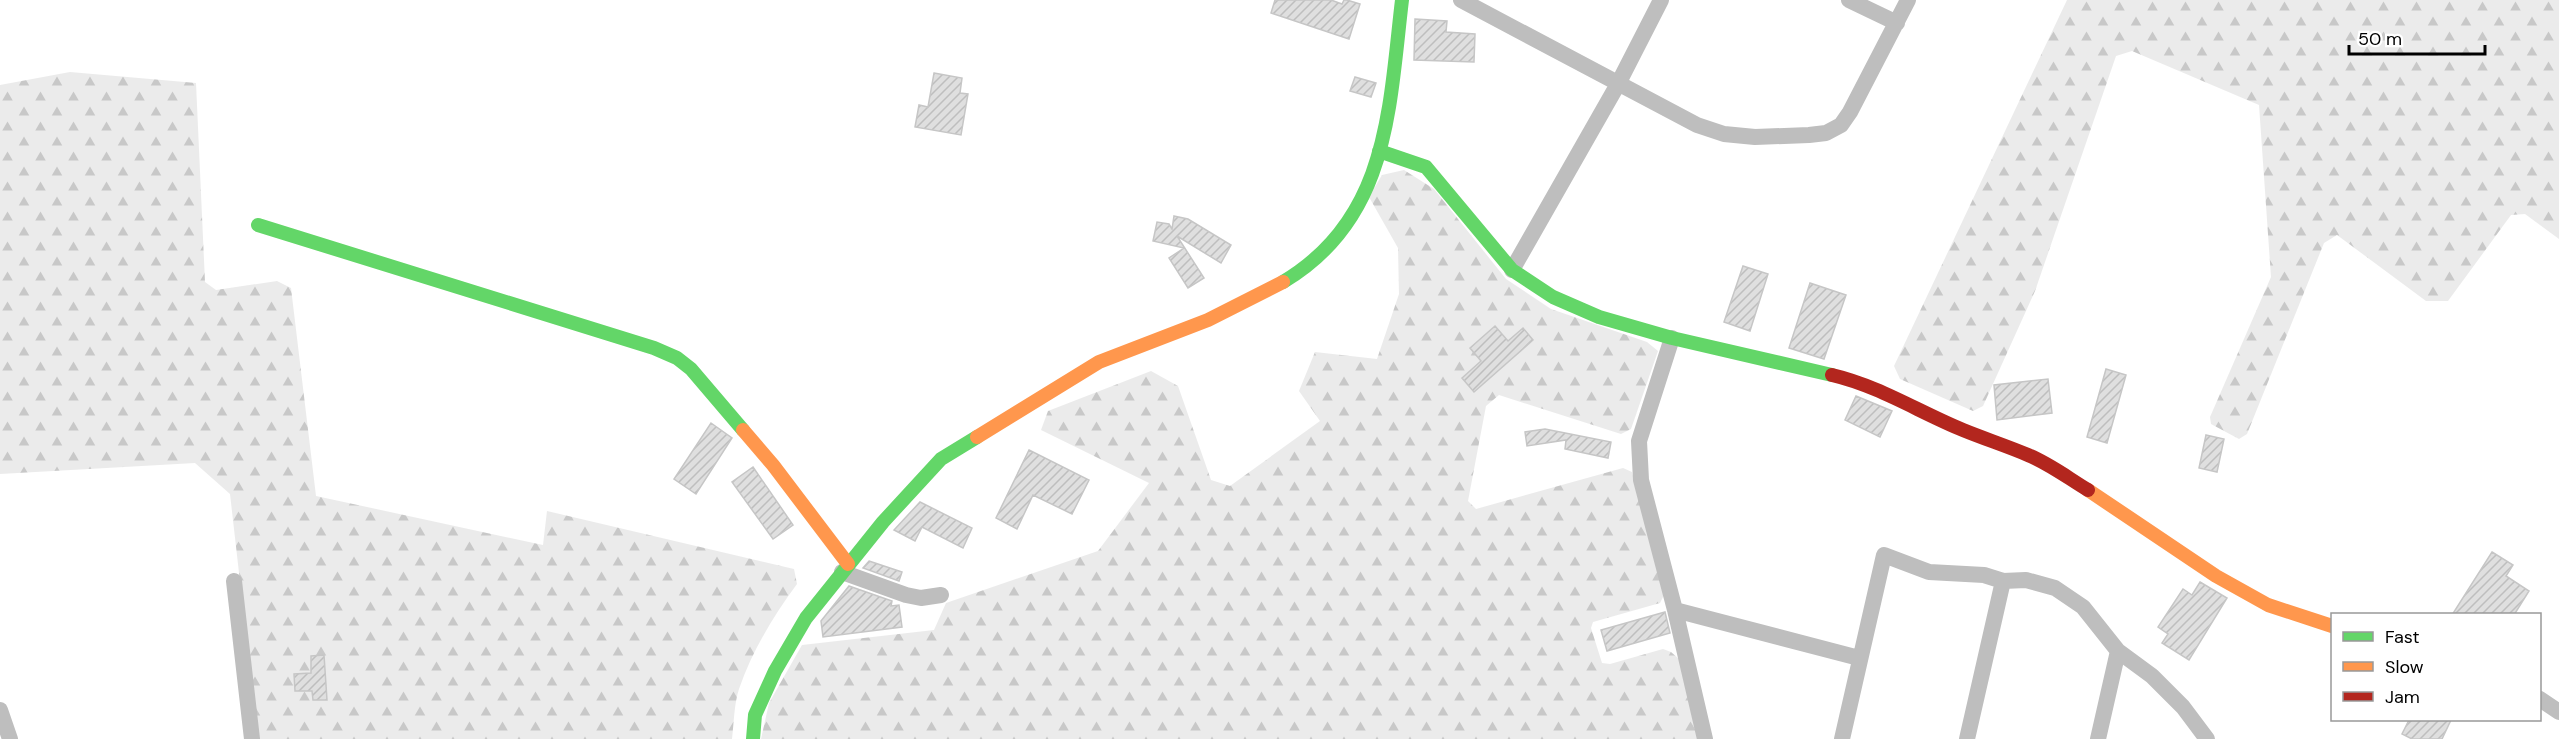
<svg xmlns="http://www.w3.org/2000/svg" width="2559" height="739" viewBox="0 0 2559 739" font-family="'DM Sans',sans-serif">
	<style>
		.forest { fill: url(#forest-firs) }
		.building { fill: url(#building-hatch); stroke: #c6c6c6; stroke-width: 1.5 }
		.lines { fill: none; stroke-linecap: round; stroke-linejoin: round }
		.street { stroke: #bebebe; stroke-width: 16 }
		.fast { stroke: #63d668; stroke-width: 14 }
		.slow { stroke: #ff974d; stroke-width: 14 }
		.jam { stroke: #b3261e; stroke-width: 14 }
	</style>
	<defs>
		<pattern id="forest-firs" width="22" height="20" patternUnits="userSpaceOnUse" patternTransform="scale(1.5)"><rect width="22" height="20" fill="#ebebeb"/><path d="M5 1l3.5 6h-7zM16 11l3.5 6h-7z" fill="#c8c8c8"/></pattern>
		<pattern id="building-hatch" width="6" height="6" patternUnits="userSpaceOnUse" patternTransform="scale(1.5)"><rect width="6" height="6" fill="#dfdfdf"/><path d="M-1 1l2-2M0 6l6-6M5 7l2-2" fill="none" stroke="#bebebe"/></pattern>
	</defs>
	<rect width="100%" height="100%" fill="#fff"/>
	<path class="forest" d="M2067,0H2559V239L2525,214L2511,215L2448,301H2426L2337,235L2324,243L2247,434L2239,439L2211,424L2210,417L2271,277L2259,105L2132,51L2116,56L2035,291L1983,406L1973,411L1900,379L1894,366Z
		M70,72L196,83L205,282L216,290L277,281L291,288L316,496L543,545L547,511L794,569L797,584C774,615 752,651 739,689C734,704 734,723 732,739H258L230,494L195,463L0,474V85Z
		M1404,170L1434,189L1506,279L1551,309L1647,342L1658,351L1631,429L1621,434L1499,395L1486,406L1468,501L1476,509L1623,468L1632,472L1664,595L1660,603L1593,622L1591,628L1602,663L1610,664L1663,649L1671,652L1679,659L1698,739H761L769,703L802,645L934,630L946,603L1098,551L1149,483L1041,430L1048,411L1151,371L1178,386L1211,480L1230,486L1320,421L1299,391L1315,352L1377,359L1399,294L1398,248L1369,197L1382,175Z"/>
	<path class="building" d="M1275,0H1331L1342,4L1344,0H1347L1360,4L1349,39L1271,13Z
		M1415,19L1447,21L1446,32L1475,34L1474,62L1414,60Z
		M934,73L962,78L960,93L968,94L961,135L915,127L919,105L928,107Z
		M1355,77L1376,83L1371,97L1350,91Z
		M1174,216L1188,219L1231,245L1221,263L1177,236L1204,278L1188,288L1169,258L1184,248L1153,241L1157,222L1169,224L1172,229Z
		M1743,266L1768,274L1750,331L1724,322Z
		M1810,283L1846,295L1824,359L1789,348Z
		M1495,326L1508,341L1523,328L1533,340L1474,392L1462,378L1481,361L1470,348Z
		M2106,369L2126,375L2107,443L2087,437Z
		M2048,379L2052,413L1997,420L1994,385Z
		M1856,396L1892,411L1880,437L1845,420Z
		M711,423L732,438L696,494L674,479Z
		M1545,429L1611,442L1608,458L1565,449L1566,440L1527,446L1525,432Z
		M2206,435L2224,439L2217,472L2199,468Z
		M1029,450L1089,480L1072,514L1033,495L1017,529L996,518Z
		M753,467L793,525L773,539L732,482Z
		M920,502L972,528L963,548L922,527L915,541L894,530Z
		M2492,552L2513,565L2506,576L2529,591L2514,615H2452Z
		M869,561L902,572L899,581L863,568Z
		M2200,582L2227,598L2189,660L2162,643L2168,634L2158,627L2183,589L2192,595Z
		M849,586L892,601L891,606L899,605L902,627L823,637L821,621Z
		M1665,612L1670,633L1607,651L1601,630Z
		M324,655L327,700H313L312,691H295L294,674L311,673V656Z
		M2409,720H2451L2442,739H2412L2402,734Z"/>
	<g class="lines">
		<path class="street" d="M1461,0L1697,125L1724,134L1755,137L1809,135L1826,133L1841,125L1850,112L1908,0
			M1849,0L1897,23
			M1512,270L1618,84L1661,0
			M1672,338L1639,441L1641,480L1675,610L1705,739
			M842,572L906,595L921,598L941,595
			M234,581L252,739
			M2003,581L2026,580L2055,588L2083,607L2118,651L2152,676L2183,707L2207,739
			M1675,610L1859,658
			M2540,699L2559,712
			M0,710L10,739
			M1842,739L1884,555L1929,572L1984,575L2003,581L1967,739
			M2098,739L2118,651"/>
		<path class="fast" d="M1379,151L1426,167L1512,270L1553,297L1599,317L1672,338L1832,375
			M258,225L654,348L677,358L691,369L743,430
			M1283,282C1389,219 1389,109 1402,0
			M753,739L755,715L775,671L806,618L883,522L941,459L977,437"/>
		<path class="slow" d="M743,430L773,465L848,564
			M977,437L1099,362L1208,320L1283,282
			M2088,490L2216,576L2268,605L2332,626"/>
		<path class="jam" d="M1832,375C1879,386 1919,412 1963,430C1985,439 2007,446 2028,455C2050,464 2068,478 2088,490"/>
	</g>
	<rect x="2331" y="613" width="210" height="108" fill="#ffffff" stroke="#999999" stroke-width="1.5"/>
	<rect x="2343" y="632" width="30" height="9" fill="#63d668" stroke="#999999" stroke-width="1.5"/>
	<text x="2385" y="643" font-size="18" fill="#000000">Fast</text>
	<rect x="2343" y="662" width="30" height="9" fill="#ff974d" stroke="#999999" stroke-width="1.5"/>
	<text x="2385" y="673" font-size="18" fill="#000000">Slow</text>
	<rect x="2343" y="692" width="30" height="9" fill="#b3261e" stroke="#999999" stroke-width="1.5"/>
	<text x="2385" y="703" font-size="18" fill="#000000">Jam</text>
	<path d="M2349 45v9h136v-9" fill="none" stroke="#000000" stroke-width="3"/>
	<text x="2358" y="45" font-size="18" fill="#000000" stroke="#ffffff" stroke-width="4.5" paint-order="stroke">50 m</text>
</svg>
